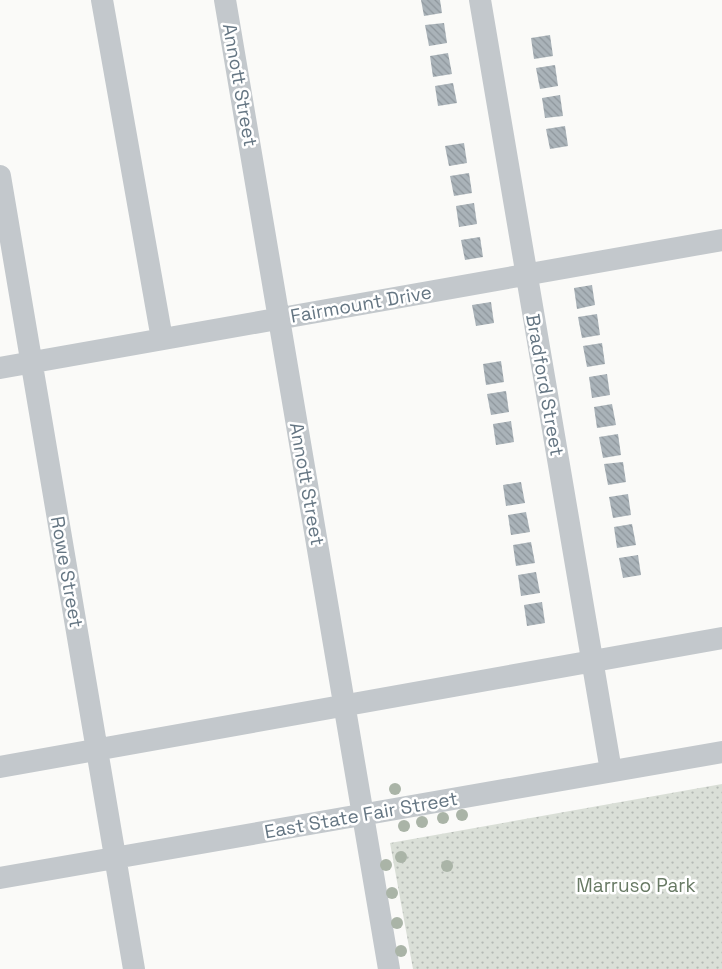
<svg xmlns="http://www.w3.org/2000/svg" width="722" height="969" viewBox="0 0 722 969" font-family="'Space Grotesk',sans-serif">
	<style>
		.park { fill: url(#park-dots) }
		.building { fill: url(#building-back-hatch) }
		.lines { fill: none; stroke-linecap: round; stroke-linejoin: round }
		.minor { stroke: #c3c8cc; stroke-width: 22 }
		.tree { fill: #aab4a7 }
		.labels { text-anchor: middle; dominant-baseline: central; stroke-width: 5; stroke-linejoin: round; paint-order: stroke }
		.street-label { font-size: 19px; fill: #657683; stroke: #fff }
		.park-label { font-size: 19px; fill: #687a64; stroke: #fff }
	</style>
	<defs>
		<pattern id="park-dots" width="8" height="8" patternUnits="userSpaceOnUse" patternTransform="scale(1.25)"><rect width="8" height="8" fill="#dadfd7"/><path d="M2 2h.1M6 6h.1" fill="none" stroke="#b4b9b4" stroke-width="1.8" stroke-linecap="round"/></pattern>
		<pattern id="building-back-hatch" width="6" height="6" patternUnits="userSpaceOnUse" patternTransform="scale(1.25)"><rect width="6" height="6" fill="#aab3b9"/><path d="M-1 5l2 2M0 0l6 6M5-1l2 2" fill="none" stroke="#8e969c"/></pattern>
	</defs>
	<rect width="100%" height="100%" fill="#fafaf8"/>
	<path class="park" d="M722,784V969H413L390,843Z"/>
	<path class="building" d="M421,0H440L442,13L424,16Z
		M444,23L447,43L429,46L425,25Z
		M550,35L553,56L534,59L531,38Z
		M448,53L452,74L433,77L430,56Z
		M555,65L558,86L540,89L536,68Z
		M453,83L457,103L438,106L435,86Z
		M560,95L563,116L545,118L542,98Z
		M565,126L568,146L550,149L546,129Z
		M464,143L467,163L449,166L445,146Z
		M469,173L472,193L454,196L450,176Z
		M474,203L477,224L459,227L456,206Z
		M480,237L483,257L465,260L461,240Z
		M592,285L595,305L577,309L574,288Z
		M491,302L494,323L476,326L472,305Z
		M597,314L600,335L582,338L578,317Z
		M602,343L605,364L587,367L583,346Z
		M501,361L504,382L486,385L483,364Z
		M607,374L610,395L592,398L589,377Z
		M506,391L509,412L491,415L487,394Z
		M612,404L616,425L597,428L594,407Z
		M511,421L514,442L496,445L493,424Z
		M618,434L621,455L603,458L599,437Z
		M623,462L626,482L608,485L604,464Z
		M521,482L525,503L506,506L503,485Z
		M628,494L631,515L613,518L609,497Z
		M526,512L530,532L511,535L508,515Z
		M632,524L636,545L617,548L614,527Z
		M531,542L535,563L516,566L513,545Z
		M638,555L641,575L623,578L619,558Z
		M536,572L540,593L521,596L518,575Z
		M542,602L545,623L527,626L524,605Z"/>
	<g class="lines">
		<path class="minor" d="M102,0L162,339
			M225,0L389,969
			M480,0L611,771
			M0,176L134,969
			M0,368L722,240
			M0,767L722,638
			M0,878L722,752"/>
	</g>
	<g class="tree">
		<circle cx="395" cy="789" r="6"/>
		<circle cx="462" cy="815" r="6"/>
		<circle cx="443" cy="818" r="6"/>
		<circle cx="422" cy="822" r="6"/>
		<circle cx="404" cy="826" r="6"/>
		<circle cx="401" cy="857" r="6"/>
		<circle cx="386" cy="865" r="6"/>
		<circle cx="447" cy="866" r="6"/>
		<circle cx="392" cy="893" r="6"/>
		<circle cx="397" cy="923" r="6"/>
		<circle cx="401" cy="951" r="6"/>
	</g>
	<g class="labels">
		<g class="street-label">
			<text transform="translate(240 85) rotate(80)">Annott Street</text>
			<text transform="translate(361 304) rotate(-10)">Fairmount Drive</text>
			<text transform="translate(545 385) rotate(80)">Bradford Street</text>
			<text transform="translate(307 484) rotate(80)">Annott Street</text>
			<text transform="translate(67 572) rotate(80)">Rowe Street</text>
			<text transform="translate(361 815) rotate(-10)">East State Fair Street</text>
		</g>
		<g class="park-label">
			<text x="636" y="885">Marruso Park</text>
		</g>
	</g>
</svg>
